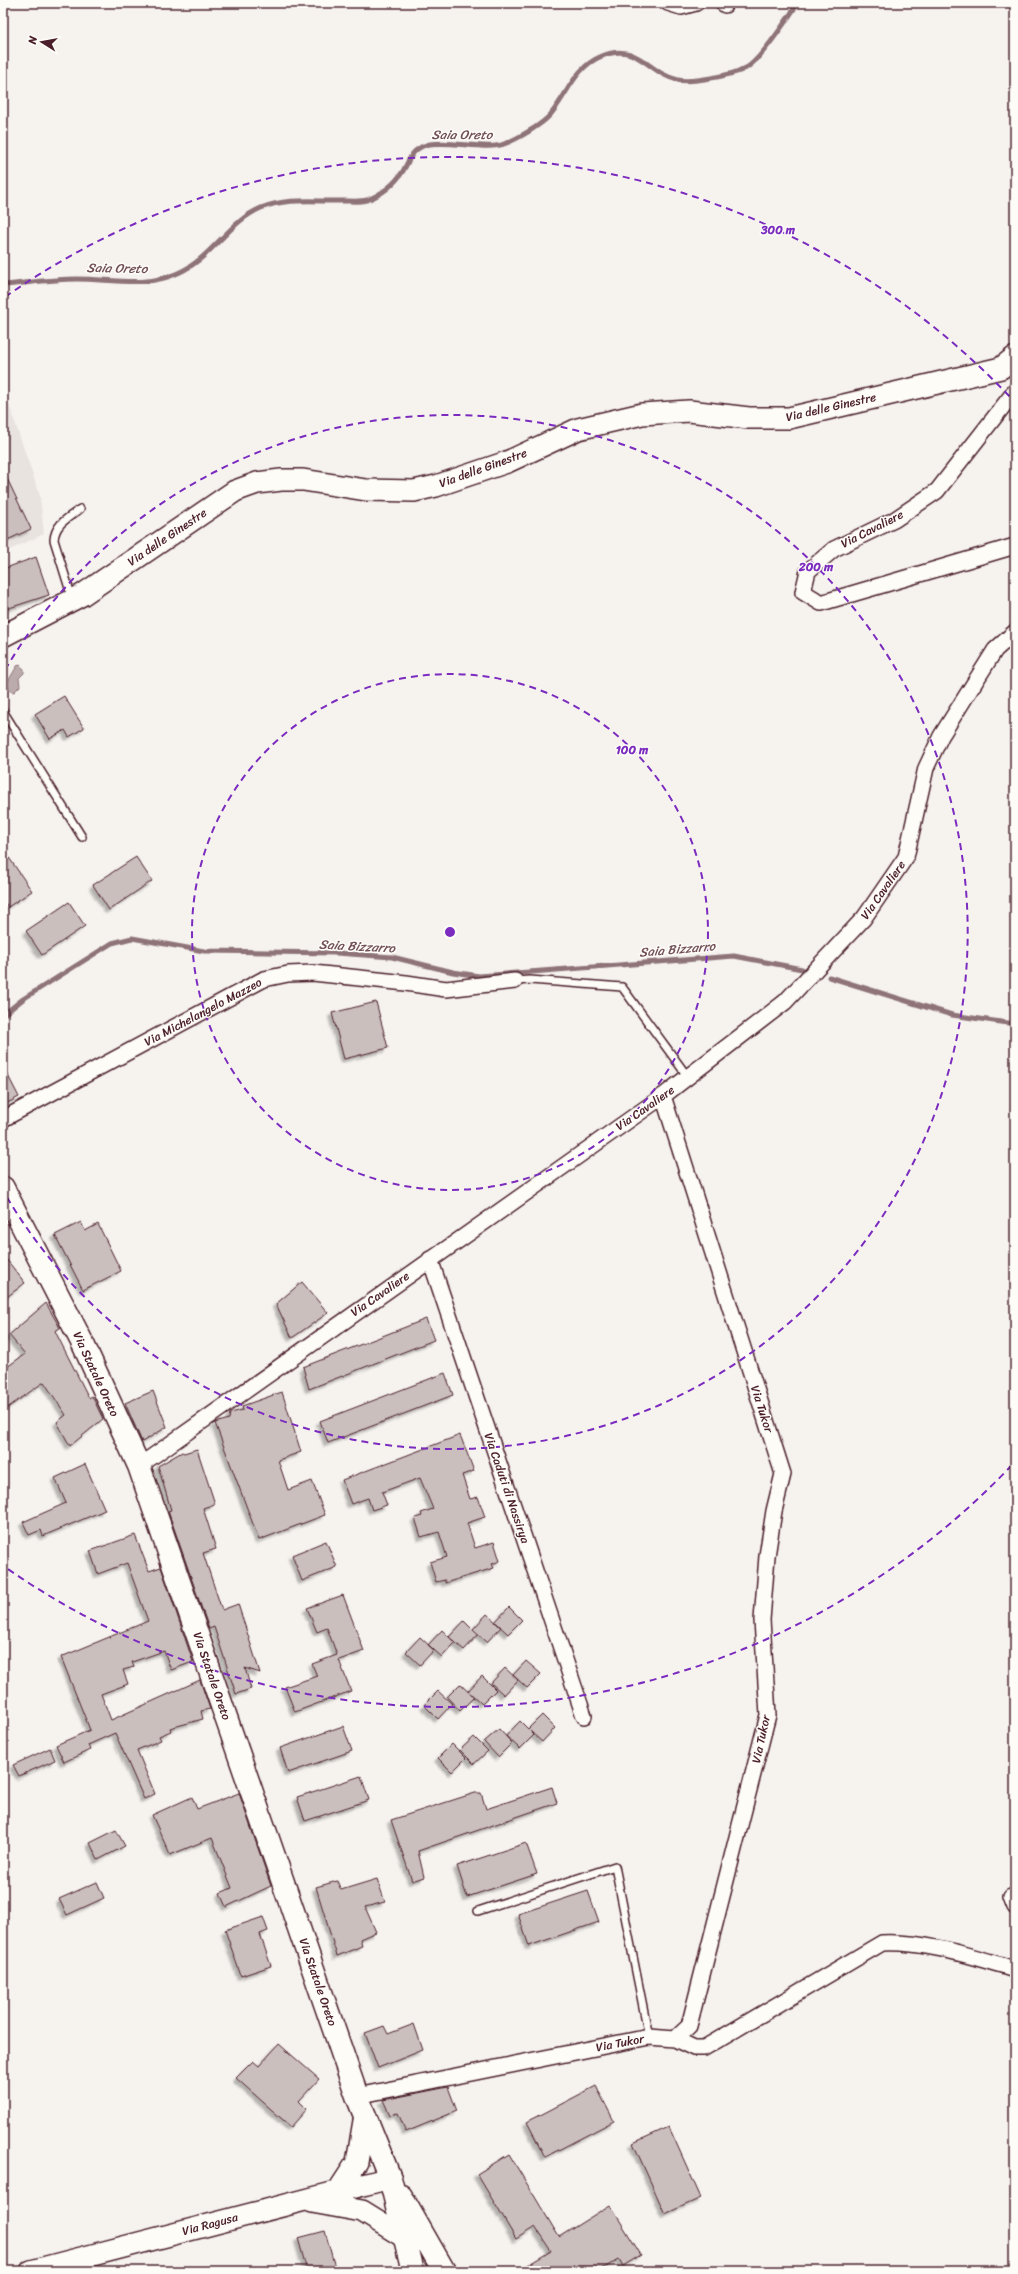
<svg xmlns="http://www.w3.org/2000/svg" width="1018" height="2274" viewBox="0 0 1018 2274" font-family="Sriracha,sans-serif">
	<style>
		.built { fill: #e9e3e0 }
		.water { fill: #bbabac; stroke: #8e7378 }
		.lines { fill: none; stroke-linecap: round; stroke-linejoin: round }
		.stream { stroke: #8e7378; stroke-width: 5 }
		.building { fill: #cbbfbe; stroke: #4a1f2b; filter: url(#shadow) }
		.lane-casing { stroke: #4a1f2b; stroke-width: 10 }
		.street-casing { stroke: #4a1f2b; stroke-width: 18 }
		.secondary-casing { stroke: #4a1f2b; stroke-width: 24 }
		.primary-casing { stroke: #4a1f2b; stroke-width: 25 }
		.lane { stroke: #fdfcf7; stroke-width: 7 }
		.street { stroke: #fdfcf7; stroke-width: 15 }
		.secondary { stroke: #fdfcf7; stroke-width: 21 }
		.primary { stroke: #fdfcf7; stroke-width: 22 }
		.ring { fill: none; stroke: #7b2cbf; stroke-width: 2; stroke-dasharray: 7 5 }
		.labels { text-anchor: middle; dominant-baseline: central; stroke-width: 3; stroke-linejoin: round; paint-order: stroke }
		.street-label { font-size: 12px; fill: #4a1f2b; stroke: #fdfcf7 }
		.water-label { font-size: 13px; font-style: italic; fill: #725058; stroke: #fdfcf7 }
		.centre { fill: #7b2cbf; stroke: #fdfcf7; stroke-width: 2 }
		.ring-label { font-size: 12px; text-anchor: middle; font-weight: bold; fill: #7b2cbf; stroke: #fdfcf7; stroke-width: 3; stroke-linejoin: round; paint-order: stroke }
	</style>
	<defs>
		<filter id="shadow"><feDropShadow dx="-3.5" dy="3.5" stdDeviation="1" flood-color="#0004"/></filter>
	</defs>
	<rect width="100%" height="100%" fill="#f6f3ef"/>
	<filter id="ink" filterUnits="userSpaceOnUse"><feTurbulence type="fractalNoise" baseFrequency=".025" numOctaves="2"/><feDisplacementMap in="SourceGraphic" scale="8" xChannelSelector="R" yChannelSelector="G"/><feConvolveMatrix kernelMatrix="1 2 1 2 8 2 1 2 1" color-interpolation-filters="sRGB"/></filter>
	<g filter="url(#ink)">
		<path class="built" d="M3,387L40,496L44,534L3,553Z"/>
		<path class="water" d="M20,665L24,669V673L19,678L20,686L14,692L10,691L7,683L17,666Z"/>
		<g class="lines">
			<path class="stream" d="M3,285C27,283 53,279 77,279C111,279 146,288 178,273C211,259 228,222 261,208C288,197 317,202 344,201C351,201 360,202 367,200C381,195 395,184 403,171C410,159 411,150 426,145C444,139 488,151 504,144C517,139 542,125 551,114C568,93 575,67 602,56C637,41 649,74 678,80C691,83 734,75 746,68C761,60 788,18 798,3
				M829,977L952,1015L1015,1024
				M3,1015L23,999L112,943L132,938L204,951L336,953L392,957L453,972L479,976L734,956L802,969"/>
		</g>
		<path class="building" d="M3,470L31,529L3,542Z
			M36,557L49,595L3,610V569Z
			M64,696L84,728L69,737L65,730L50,739L35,714Z
			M3,849L32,891L8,907L3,900Z
			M136,857L152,881L109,910L93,885Z
			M69,902L85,926L42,955L26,931Z
			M376,1002L388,1048L344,1059L332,1013Z
			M3,1066L19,1097L3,1105Z
			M81,1222L85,1231L98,1224L121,1271L83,1290L55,1235Z
			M3,1255L25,1283L3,1300Z
			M302,1282L328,1313L292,1338L276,1304Z
			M46,1303L60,1328L55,1331L89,1398L92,1396L103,1419L70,1446L57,1422L66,1415L44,1382L3,1411V1370L25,1354L9,1335Z
			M426,1319L434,1340L309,1389L303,1367Z
			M445,1373L453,1395L328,1443L320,1421Z
			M153,1391L167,1427L142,1442L125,1403Z
			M282,1392L301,1452L278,1460L288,1490L312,1481L325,1515L259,1540L215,1423L229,1419L230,1413L243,1410L242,1406Z
			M460,1435L474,1471L462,1475L470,1499L478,1497L485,1517L467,1523L475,1548L494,1542L500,1561L492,1564L494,1568L445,1583V1580L436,1582L430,1562L447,1557L439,1532L421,1537L415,1518L422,1516L421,1513L433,1509L420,1478L382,1492L387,1505L372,1510L368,1498L351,1504L342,1480Z
			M197,1449L215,1504L203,1508L216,1549L203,1553L222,1610L238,1604L260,1673L245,1668L251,1689L236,1694L214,1627L209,1629L168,1511L171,1510L158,1466L182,1452L184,1453Z
			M85,1464L105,1510L43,1536L41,1530L29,1535L23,1522L66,1503L55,1478Z
			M135,1535L149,1571L161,1567L193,1662L171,1670L164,1651L132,1662L134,1667L123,1670L128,1684L101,1694L111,1720L200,1680L210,1709L201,1711L203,1719L170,1728L171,1731L159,1736L161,1740L137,1750L155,1794L144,1799L115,1733L88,1745L90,1750L64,1762L56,1745L90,1730L61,1657L148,1621L127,1563L98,1574L90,1551Z
			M326,1541L337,1567L302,1581L292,1555Z
			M343,1595L364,1651L339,1660L351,1691L295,1712L285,1687L317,1676L312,1664L337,1655L327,1628L317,1632L307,1608Z
			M509,1607L522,1620L508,1634L495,1622Z
			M487,1614L501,1627L487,1642L473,1629Z
			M464,1621L478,1635L464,1650L449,1637Z
			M442,1630L455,1643L442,1657L428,1645Z
			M420,1637L434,1650L420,1665L406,1652Z
			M526,1661L541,1674L527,1688L513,1675Z
			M505,1668L518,1680L504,1695L491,1683Z
			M482,1676L496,1690L482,1704L468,1691Z
			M460,1684L474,1697L460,1711L447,1697Z
			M438,1691L452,1704L438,1719L424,1705Z
			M542,1715L555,1728L542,1742L530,1731L534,1735L520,1749L506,1736L520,1721L528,1729Z
			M343,1726L352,1751L288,1773L280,1748Z
			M499,1729L512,1743L498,1757L484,1742Z
			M474,1737L488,1751L474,1764L460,1750Z
			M452,1744L466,1758L452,1772L438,1758Z
			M50,1748L55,1760L19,1776L13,1765Z
			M361,1776L369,1800L305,1821L297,1797Z
			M552,1787L557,1803L418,1851L424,1877L412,1881L391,1820L475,1793H481L486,1809Z
			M239,1793L271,1886L226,1907L220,1893L232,1888L212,1838L170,1855L152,1815L192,1797L197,1809Z
			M116,1830L125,1846L98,1860L90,1843Z
			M526,1843L537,1874L467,1897L457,1866Z
			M377,1879L385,1902L365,1907L376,1932L360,1939L362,1946L337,1956L316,1887L337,1881L341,1890Z
			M97,1882L104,1898L67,1915L59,1899Z
			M588,1891L599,1922L529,1946L518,1914Z
			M263,1917L268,1931L260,1934L271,1966L241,1976L225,1930Z
			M414,2024L423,2050L378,2068L365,2033L384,2026L388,2034Z
			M279,2044L319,2079L299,2101L307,2109L291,2127L236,2078L253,2061L259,2066Z
			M596,2086L614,2121L545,2157L527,2122Z
			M448,2087L457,2111L406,2132L398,2113L390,2115L383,2100Z
			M669,2127L701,2198L665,2214L633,2143Z
			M509,2154L559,2237L610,2205L641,2255L623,2266L619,2259L599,2271H518L551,2251L535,2227L516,2239L477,2174Z
			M325,2231L336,2271H307L298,2238Z"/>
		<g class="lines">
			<g class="lane-casing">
				<path id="lane" d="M72,598L54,540C55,524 68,518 80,509
					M3,711L82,837
					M515,981L530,980L622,987L688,1077
					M478,1911L615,1866L649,2037"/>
			</g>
			<g class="street-casing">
				<path id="street" d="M668,3L681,7L696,3
					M723,3L725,5
					M1015,391L937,491L894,520L834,549L808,571L803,592L821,603L1015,546
					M3,1119L264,979L288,974L313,973L406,983L446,989L515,981
					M430,1259L584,1716
					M139,1466L663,1096L785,1002L864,918L906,857L926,768L941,736L995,650L1015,632
					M1011,1897L1015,1907
					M675,2039L694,2048H704L882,1943C927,1941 973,1957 1015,1969
					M357,2096L649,2037L675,2039L689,2026L768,1715L762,1620L767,1556L774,1511L783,1474L663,1096"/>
			</g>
			<g class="secondary-casing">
				<path id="secondary" d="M3,636L82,595L235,491L257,483L281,480H303L366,490L414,491L436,486L507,462L578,429L642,414L689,411L749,418H789L1001,368L1015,357
					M338,2191L357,2162L365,2115
					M312,2202L362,2211L404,2237
					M31,2271L390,2178"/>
			</g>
			<g class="primary-casing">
				<path id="primary" d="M3,1188L83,1344L139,1466L357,2096L390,2178L413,2271
					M401,2196L444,2271"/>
			</g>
			<use href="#lane" class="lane"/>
			<use href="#street" class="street"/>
			<use href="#secondary" class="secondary"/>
			<use href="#primary" class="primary"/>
		</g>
	</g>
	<g class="ring">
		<circle cx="450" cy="932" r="258"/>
		<path d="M5 670A517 517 0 1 1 5 1194"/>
		<path d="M1012 1465A775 775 0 0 1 5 1567M5 297A775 775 0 0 1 1012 399"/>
	</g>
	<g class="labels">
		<g class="street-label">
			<text transform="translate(831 407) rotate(-13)">Via delle Ginestre</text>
			<text transform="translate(483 468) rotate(-20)">Via delle Ginestre</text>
			<text transform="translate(872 529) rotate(-27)">Via Cavaliere</text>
			<text transform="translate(167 537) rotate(-34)">Via delle Ginestre</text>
			<text transform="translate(883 890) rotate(-55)">Via Cavaliere</text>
			<text transform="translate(203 1012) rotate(-28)">Via Michelangelo Mazzeo</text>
			<text transform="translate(645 1108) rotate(-35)">Via Cavaliere</text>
			<text transform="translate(380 1294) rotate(-35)">Via Cavaliere</text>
			<text transform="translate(96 1374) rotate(65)">Via Statale Oreto</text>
			<text transform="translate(762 1409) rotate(72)">Via Tukor</text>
			<text transform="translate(507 1488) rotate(71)">Via Caduti di Nassirya</text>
			<text transform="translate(212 1676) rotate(71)">Via Statale Oreto</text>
			<text transform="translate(761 1739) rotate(-78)">Via Tukor</text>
			<text transform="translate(318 1982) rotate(71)">Via Statale Oreto</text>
			<text transform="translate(620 2043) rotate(-11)">Via Tukor</text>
			<text transform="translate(210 2224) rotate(-15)">Via Ragusa</text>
		</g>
		<g class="water-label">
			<text x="462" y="134">Saia Oreto</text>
			<text transform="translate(117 268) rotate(1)">Saia Oreto</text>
			<text transform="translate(357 946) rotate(3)">Saia Bizzarro</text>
			<text transform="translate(677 949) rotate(-5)">Saia Bizzarro</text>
		</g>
	</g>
	<circle cx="450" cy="932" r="6" class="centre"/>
	<g class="ring-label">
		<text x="778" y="234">300 m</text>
		<text x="816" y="571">200 m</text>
		<text x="632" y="754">100 m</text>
	</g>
	<rect width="1018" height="2274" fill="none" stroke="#fdfcf7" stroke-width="16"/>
	<rect x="8" y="8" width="1002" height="2258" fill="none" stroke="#4a1f2b" stroke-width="1.5" filter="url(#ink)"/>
	<g transform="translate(42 42) rotate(281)" stroke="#fdfcf7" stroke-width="3" paint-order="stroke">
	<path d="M0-3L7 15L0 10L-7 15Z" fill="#4a1f2b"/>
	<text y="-6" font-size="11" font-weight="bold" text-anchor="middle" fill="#4a1f2b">N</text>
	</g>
</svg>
